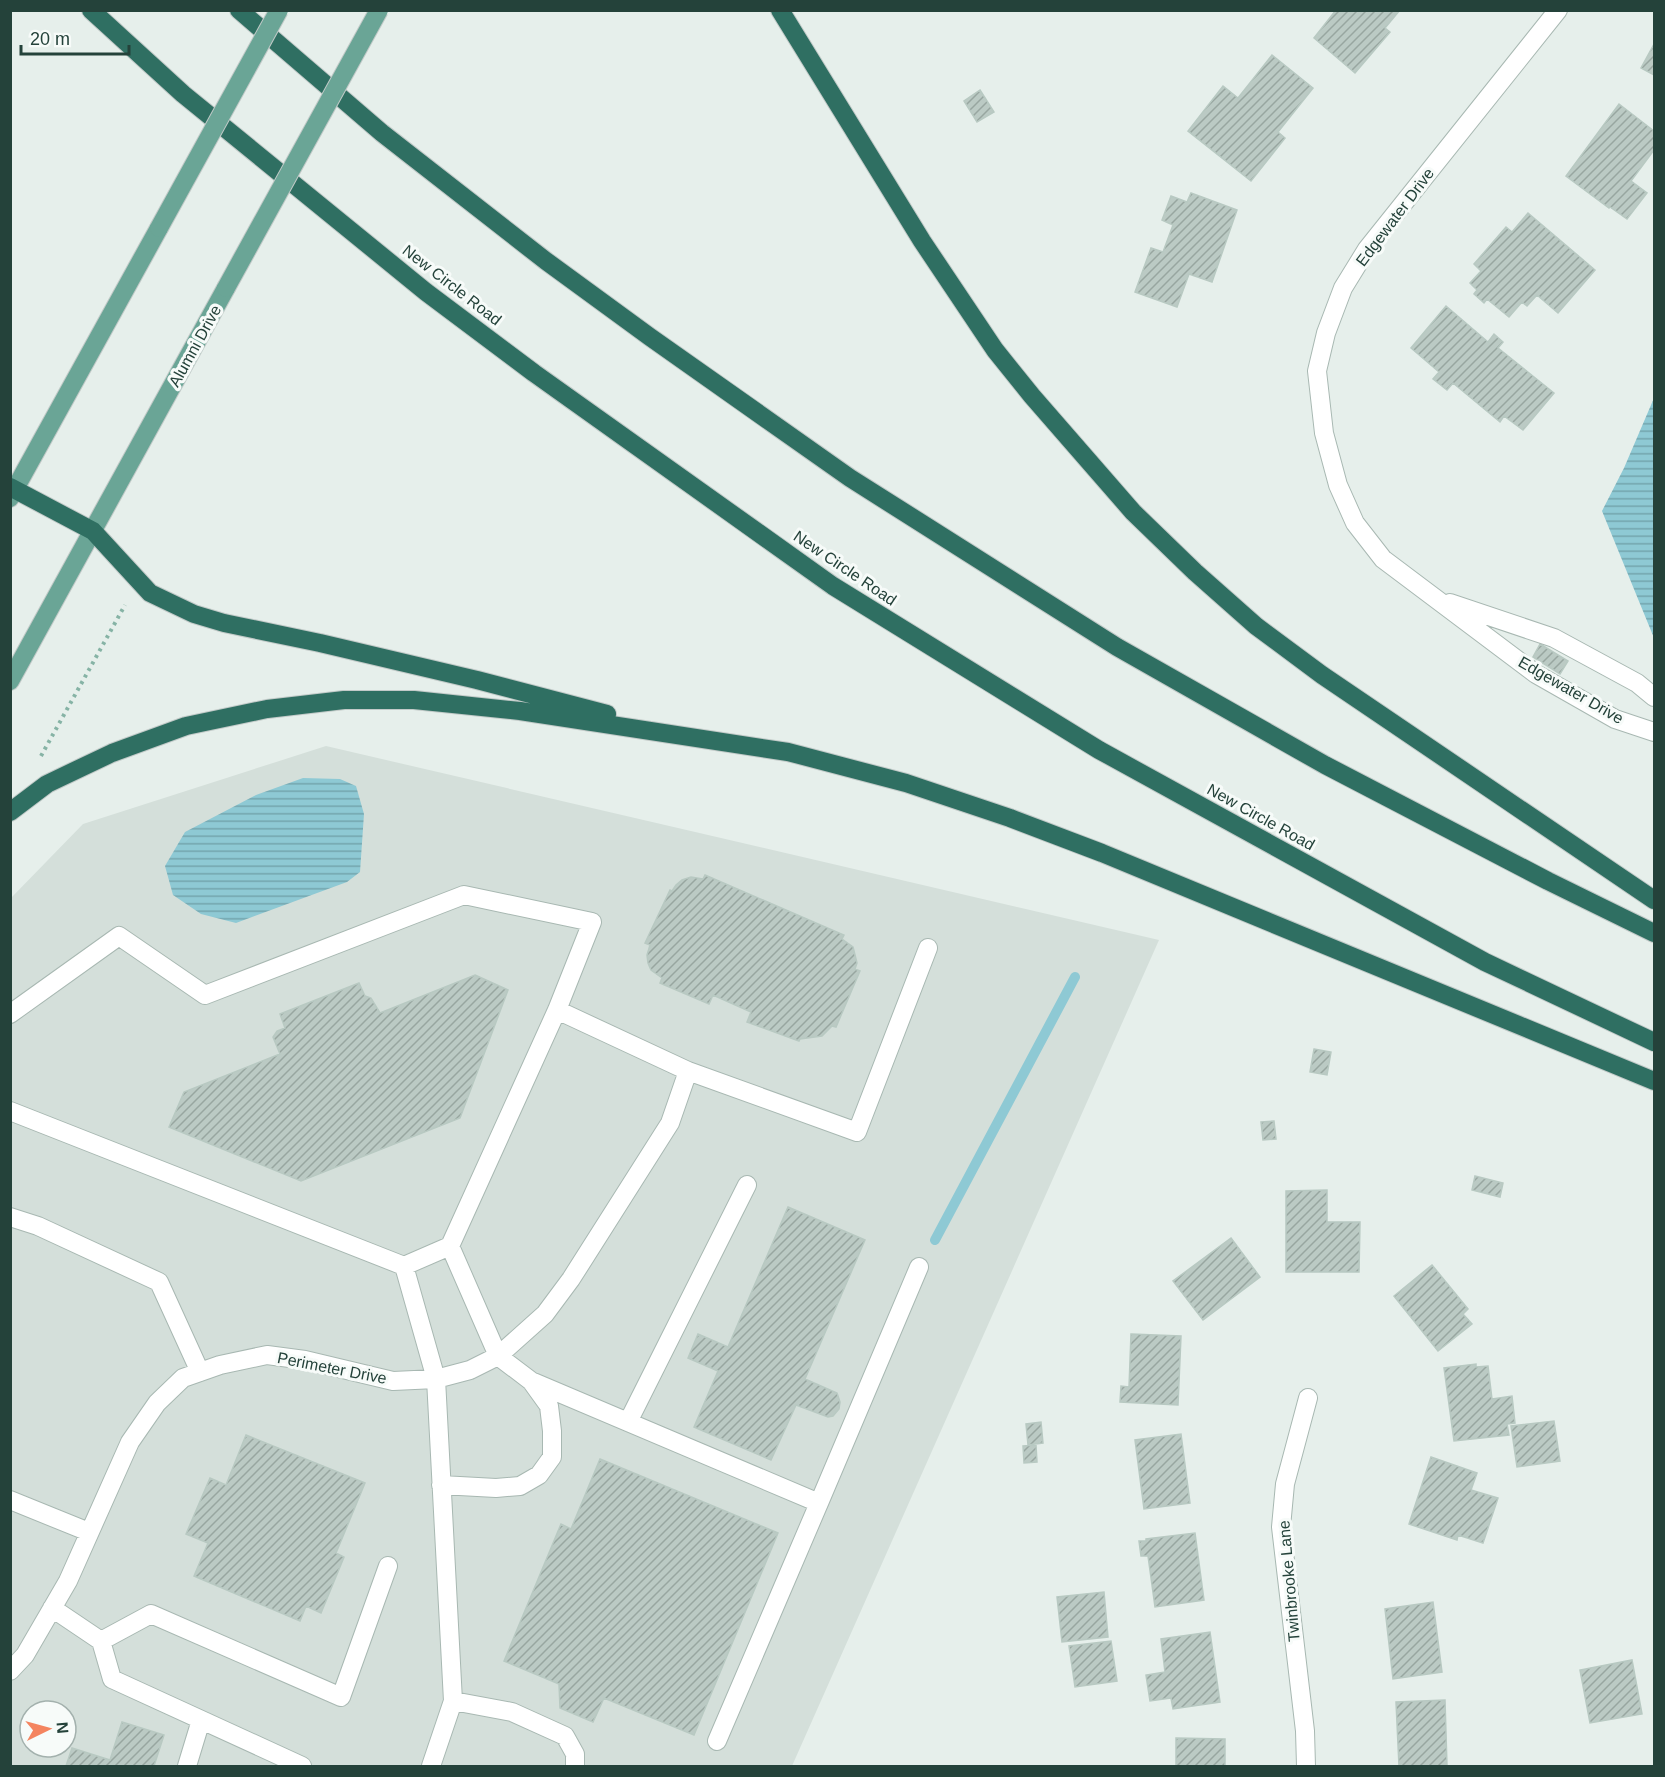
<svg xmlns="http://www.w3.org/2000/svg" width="1665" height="1777" viewBox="0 0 1665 1777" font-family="Helvetica,sans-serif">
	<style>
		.built { fill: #d4dfda; fill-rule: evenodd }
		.water { fill: url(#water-rules) }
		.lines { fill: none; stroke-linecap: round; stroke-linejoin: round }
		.stream { stroke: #8ec9d4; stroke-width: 10 }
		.building { fill: url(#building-hatch); stroke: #b8c9c2; stroke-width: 1.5 }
		.minor-casing { stroke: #a8b8b2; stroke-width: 20 }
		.major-casing { stroke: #c2cac8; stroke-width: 20 }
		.highway-casing { stroke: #c2cac8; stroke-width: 20 }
		.path { stroke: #86b3a5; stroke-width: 4; stroke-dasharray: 3 4.5; stroke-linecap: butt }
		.minor { stroke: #fff; stroke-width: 18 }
		.major { stroke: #6aa596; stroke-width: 18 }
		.highway { stroke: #2f6f62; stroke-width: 18 }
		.major-bridge-casing { stroke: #c2cac8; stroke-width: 20; stroke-linecap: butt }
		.major-bridge { stroke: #6aa596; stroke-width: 18 }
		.labels { text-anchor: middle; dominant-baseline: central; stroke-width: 6; stroke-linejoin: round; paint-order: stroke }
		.street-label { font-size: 16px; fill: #24423a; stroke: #f7fbf9 }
	</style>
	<defs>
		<pattern id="water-rules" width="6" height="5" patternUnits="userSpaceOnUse" patternTransform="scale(1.5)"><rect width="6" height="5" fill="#8ec9d4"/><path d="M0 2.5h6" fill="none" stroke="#74a5ad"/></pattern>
		<pattern id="building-hatch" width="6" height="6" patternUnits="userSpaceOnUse" patternTransform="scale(1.5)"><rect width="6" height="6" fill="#bbcac4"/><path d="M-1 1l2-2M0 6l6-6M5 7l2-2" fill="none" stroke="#98a6a0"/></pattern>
	</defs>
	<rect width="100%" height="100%" fill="#e6efeb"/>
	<path class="built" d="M326,746L1159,940L792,1766H11V898L83,824ZM30,1711H66V1747H30Z"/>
	<path class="water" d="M1654,398V638L1602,511L1624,468Z
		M303,778L340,779L356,786L364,814L360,872L347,882L236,923L201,914L173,895L165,866L185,832L256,795Z"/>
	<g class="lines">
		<path class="stream" d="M935,1240L1075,977"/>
	</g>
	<path class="building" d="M1336,10H1400L1385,28L1390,32L1355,73L1314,38Z
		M1654,44V75L1641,68Z
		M1272,55L1313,88L1278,132L1285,138L1251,181L1188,131L1223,86L1238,98Z
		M980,90L994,112L977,122L964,101Z
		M1619,104L1654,131V150L1631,181L1647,193L1627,219L1610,207L1609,208L1566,176Z
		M1191,193L1237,210L1212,282L1189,274L1177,307L1135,292L1151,248L1163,252L1173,225L1162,220L1171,196L1187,202Z
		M1528,213L1595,270L1558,313L1537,295L1527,306L1522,302L1509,317L1487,299L1484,303L1474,294L1477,290L1470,283L1481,271L1474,264L1506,227L1512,232Z
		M1446,306L1488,342L1494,334L1503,342L1498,348L1554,393L1523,430L1504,416L1500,422L1453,383L1447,390L1433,379L1439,372L1411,348Z
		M1540,644L1568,661L1560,674L1533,657Z
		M705,875L844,935L842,939L853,947L857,963L855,969L860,971L836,1027L832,1026L822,1036L800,1039L799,1041L747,1022L751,1012L713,995L709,1004L660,983L662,978L651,970L648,963L647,955L650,945L645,943L670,890L672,891L676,885L682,880L691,877L703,879Z
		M475,975L508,990L460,1118L301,1181L169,1127L184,1092L280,1054L273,1037L277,1031L285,1028L280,1014L359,983L365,996L371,998L380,1013Z
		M1314,1049L1331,1052L1327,1075L1310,1072Z
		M1274,1121L1276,1139L1263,1140L1261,1122Z
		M1475,1176L1503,1183L1500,1197L1472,1190Z
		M1327,1190V1222H1360L1359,1272H1286V1191Z
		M788,1207L865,1240L805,1379L837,1393L840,1402L839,1409L833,1416L828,1417L796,1405L771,1460L694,1427L718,1371L688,1358L698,1334L728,1347Z
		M1231,1238L1260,1277L1203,1320L1173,1281Z
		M1432,1265L1468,1309L1463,1314L1472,1324L1438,1351L1394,1296Z
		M1131,1334L1181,1336L1178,1405L1120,1402L1121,1386L1129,1387Z
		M1476,1364V1367L1488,1366L1492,1399L1512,1396L1515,1423L1507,1424L1509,1435L1454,1441L1444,1368Z
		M1554,1421L1560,1461L1517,1467L1511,1426Z
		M1041,1422L1043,1443L1028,1445L1026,1424Z
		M1181,1434L1190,1503L1144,1509L1135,1440Z
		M246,1435L365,1483L336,1553L344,1557L321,1613L306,1606L300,1621L194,1576L208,1543L186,1534L210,1478L226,1485Z
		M1036,1445L1037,1462L1024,1463L1023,1446Z
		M1431,1457L1477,1473L1471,1490L1498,1498L1483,1543L1458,1535L1457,1540L1409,1524Z
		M600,1459L778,1533L694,1735L604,1698L593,1722L560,1708L559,1684L504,1661L561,1524L571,1529Z
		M1195,1533L1204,1600L1155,1607L1148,1556H1141L1139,1541H1146V1539Z
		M1104,1592L1108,1637L1062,1642L1057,1597Z
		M1433,1602L1442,1672L1393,1679L1385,1609Z
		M1210,1632L1220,1702L1173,1709L1171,1698L1150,1701L1146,1675L1165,1672L1161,1639Z
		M1111,1641L1117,1681L1075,1687L1069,1646Z
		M1632,1660L1642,1714L1590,1723L1580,1670Z
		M1445,1700L1447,1766H1399L1396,1702Z
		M122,1722L164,1735L154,1766H66L72,1748L110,1760Z
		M1176,1738L1225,1739V1766H1176Z"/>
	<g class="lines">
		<g class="minor-casing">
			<path id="minor" d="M1558,10L1367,249L1343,288L1326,333L1317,371L1324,433L1338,485L1355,523L1383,559L1536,674L1615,719L1654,732
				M1450,603L1554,638L1637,683L1654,697
				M10,1014L119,936L205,995L464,895L592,922L557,1010L450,1246L404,1266L10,1111
				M688,1071L857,1132L928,948
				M10,1217L38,1226L159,1282L200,1372
				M404,1266L436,1379L453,1701L431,1766
				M531,1381L819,1503L919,1267
				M628,1422L747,1185
				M441,1485L496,1488L520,1486L539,1475L552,1457V1431L549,1406L531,1381L498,1356L450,1246
				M10,1500L89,1532
				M52,1608L101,1641L112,1679L302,1766
				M101,1641L151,1614L341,1697L388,1566
				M10,1671L25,1655L68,1581L130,1442L157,1403L183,1378L220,1365L267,1355L305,1360L393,1381L436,1379L470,1370L498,1356L545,1314L571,1279L670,1123L688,1071L557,1010
				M453,1701L512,1712L565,1736L575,1754V1766
				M717,1741L819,1503
				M187,1766L201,1720
				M1306,1766L1305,1731L1281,1527L1285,1484L1308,1398"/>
		</g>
		<g class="major-casing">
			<path id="major" d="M10,498L159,228
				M10,681L226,288"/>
		</g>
		<g class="highway-casing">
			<path id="highway" d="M91,10L183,94L426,292L534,373L833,586L1099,750L1485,962L1654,1042
				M239,10L382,133L546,261L650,337L850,478L1117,647L1325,765L1548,881L1654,933
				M780,10L922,241L995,350L1032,396L1133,512L1195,572L1256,626L1322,675L1654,900
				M10,487L93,531L150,593L194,614L224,623L320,643L477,680L607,714
				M10,812L47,784L112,753L186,726L267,709L344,700H414L520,711L788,752L906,783L1010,818L1102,853L1654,1081"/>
		</g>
		<path class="path" d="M41,756L125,605"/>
		<use href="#minor" class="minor"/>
		<use href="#major" class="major"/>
		<use href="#highway" class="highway"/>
		<g class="major-bridge-casing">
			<path id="major-bridge" d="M159,228L279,10
				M226,288L379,10"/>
		</g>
		<use href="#major-bridge" class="major-bridge"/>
	</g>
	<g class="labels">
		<g class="street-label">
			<text transform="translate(1395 217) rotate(-53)">Edgewater Drive</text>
			<text transform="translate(452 285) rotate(38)">New Circle Road</text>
			<text transform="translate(195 346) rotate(-61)">Alumni Drive</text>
			<text transform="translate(845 568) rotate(34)">New Circle Road</text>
			<text transform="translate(1571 690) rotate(30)">Edgewater Drive</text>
			<text transform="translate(1261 817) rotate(29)">New Circle Road</text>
			<text transform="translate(332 1368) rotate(11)">Perimeter Drive</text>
			<text transform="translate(1289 1581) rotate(-95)">Twinbrooke Lane</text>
		</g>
	</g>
	<rect width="1665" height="1777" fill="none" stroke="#24423a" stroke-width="24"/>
	<g transform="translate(48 1729) rotate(85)"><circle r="28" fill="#f7fbf9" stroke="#a3b1ad" stroke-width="1.5"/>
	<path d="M0-4.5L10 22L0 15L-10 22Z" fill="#f4845f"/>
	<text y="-9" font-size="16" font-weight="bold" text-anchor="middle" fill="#24423a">N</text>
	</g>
	<path d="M21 45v9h108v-9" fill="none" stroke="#24423a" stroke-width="3"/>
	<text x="30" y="45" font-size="18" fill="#24423a" stroke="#f7fbf9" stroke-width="4.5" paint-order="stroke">20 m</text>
</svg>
